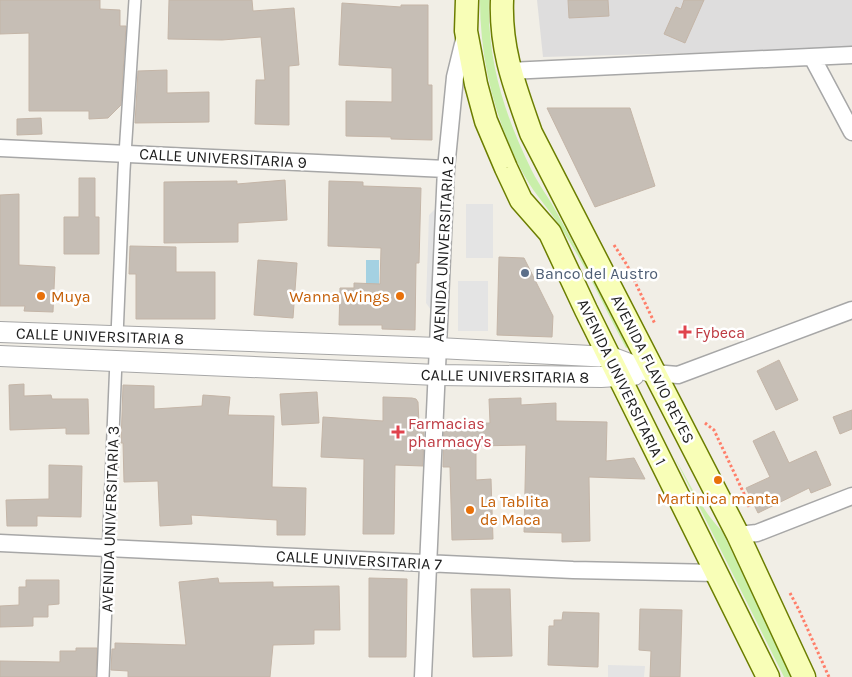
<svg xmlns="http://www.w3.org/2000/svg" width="852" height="677" viewBox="0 0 852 677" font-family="Karla,sans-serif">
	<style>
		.residential { fill: #dedddd }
		.grass { fill: #c9efa9 }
		.parking { fill: #e4e4e4 }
		.water { fill: #a4d1e2 }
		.building { fill: #c6beb5; stroke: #c4b5a7 }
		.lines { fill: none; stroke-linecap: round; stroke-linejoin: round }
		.pedestrian-casing { stroke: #a7a7a7; stroke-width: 14 }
		.minor-casing { stroke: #a7a7a7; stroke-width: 19 }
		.tertiary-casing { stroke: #a7a7a7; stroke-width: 22 }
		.secondary-casing { stroke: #6c7e00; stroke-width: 25 }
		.path { stroke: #ff7e69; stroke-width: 3; stroke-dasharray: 2.5 2.5; stroke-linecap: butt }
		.pedestrian { stroke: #fff; stroke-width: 11 }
		.minor { stroke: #fff; stroke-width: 16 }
		.tertiary { stroke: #fff; stroke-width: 20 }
		.secondary { stroke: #f8feb7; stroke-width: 22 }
		.service-dot { fill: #5c6f8a; stroke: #fff; stroke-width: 2 }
		.food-dot { fill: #e8710a; stroke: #fff; stroke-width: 2 }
		.health-dot { fill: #e0444e; stroke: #fff; stroke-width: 2 }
		.labels { text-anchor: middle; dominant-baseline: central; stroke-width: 5; stroke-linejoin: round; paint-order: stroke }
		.street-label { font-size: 16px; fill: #202020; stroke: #fff }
		.service-label { font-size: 16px; fill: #4e5e75; stroke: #fff; text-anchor: start }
		.food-label { font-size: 16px; fill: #c56008; stroke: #fff; text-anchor: start }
		.health-label { font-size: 16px; fill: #be3a42; stroke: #fff; text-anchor: start }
	</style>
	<rect width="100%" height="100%" fill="#f1eee6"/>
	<path class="residential" d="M537,0H852V46L768,51L543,57Z"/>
	<path class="grass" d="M480,0H489C487,60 505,117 532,171C539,185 549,198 557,213C581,257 605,302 628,347L626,348C605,309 587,268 563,231C551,211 535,195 524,175C495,121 480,61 480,0Z
		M675,458C689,482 702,511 722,531L792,677H784Z"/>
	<path class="parking" d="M466,204H493V258H466Z
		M438,206L434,314L426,303L429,215Z
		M458,281H488V331H458Z
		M608,665L645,666L644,677H608Z"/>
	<path class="water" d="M366,260H379V310L366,291Z"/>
	<path class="building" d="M0,0H100V9L120,10V26H126L121,105L108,118L89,119V111H29V33L0,34Z
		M169,0H252L253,11L294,8L299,65L289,66V125L255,124L256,80H265L261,37L222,40L168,39Z
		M568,0H608L609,16L569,18Z
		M684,0H704L685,43L664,34L676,7L681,9Z
		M342,3L401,7V5H428V85H432V140L391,139V137L346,136V101L392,102V68L339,65Z
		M167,70V93L209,92V122L135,123L138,71Z
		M547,108H630L655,186L595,207Z
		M41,118L42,134L17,135V119Z
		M79,178H95V217H99V254H64V217H79Z
		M285,180L287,220L238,223V242L164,243V182L237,181V184Z
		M329,181L363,182V186L421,188L419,263H416L415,330L382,329V325H339L340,288H354V283L380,284L381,248L328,246Z
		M19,194V265L55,267L53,312L24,311L25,306H0V195Z
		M130,246L176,247V272H215V319H136V274H129Z
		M499,257L524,258L553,316L552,337L497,335Z
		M258,260L297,263L293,318L254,315Z
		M779,360L798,400L776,410L757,371Z
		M24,384V396L51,395L52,399H88L89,434H66V428L10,430L9,385Z
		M123,385L154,386V409L202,406L203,395L230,397L228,415L274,416L272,487L306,488L305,535H277V520L191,515L192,524L160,526L158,481L124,482L123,443H121Z
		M317,392L319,423L282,425L280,394Z
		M383,397L412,398L416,399L418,402L419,424H424L423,466L395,465L394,534H363L364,459L321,457L323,417L383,421Z
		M521,398V405L556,403V421L607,422L606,461L634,458L645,479L589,477L590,541L562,542V533L524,532L526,445L476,446V480L491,479L493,539L452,540L450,467H443L444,424L490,423L489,399Z
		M852,410V429L840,434L833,417Z
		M774,431L789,463L816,451L831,485L811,493L809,488L758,513L746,488L770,477L753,441Z
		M49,465L82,466L81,517L37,516V526H7L6,500L49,499Z
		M218,578L219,583L273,582V587L339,586L340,630H314V644L273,645L270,677H128V671L111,670L112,649H115V643L186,645L179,582Z
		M369,578L407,579L406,657H369Z
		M26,580H59V604L48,605V617H33V626L0,627V606L19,605V587H26Z
		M471,589H510L512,656L473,657Z
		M640,609L682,610L680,677H650L651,651L639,650Z
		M563,612L599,613L598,667L548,665L549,626H554V620H562Z
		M76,648H97L96,677H0V661L60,662V651H76Z"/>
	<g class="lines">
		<g class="pedestrian-casing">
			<path id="pedestrian" d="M117,336L124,170L135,0
				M103,677L116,360"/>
		</g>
		<g class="minor-casing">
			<path id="minor" d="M812,57L852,132
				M509,71L852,55
				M0,148L446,169
				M653,373L678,375L852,310
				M738,535L757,533L852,496
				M0,543L573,570L717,573
				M423,677L446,169L455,77L465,36"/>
		</g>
		<g class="tertiary-casing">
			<path id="tertiary" d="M0,332L438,348L611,357L653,373
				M0,356L437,375L601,377L634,375"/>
		</g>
		<g class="secondary-casing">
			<path id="secondary" d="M467,0L466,31L476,84L486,121L506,168L521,200L550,233L586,310L768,677
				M502,0C500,50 515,87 531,133L738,535L804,677"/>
		</g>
		<path class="path" d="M614,245L627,265L655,324
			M705,423L714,430L747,500L749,507
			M790,593L799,610L829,677"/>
		<use href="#pedestrian" class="pedestrian"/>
		<use href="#minor" class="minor"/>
		<use href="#tertiary" class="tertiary"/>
		<use href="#secondary" class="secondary"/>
	</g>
	<circle class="service-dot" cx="525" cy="273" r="5"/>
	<g class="food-dot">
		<circle cx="41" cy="296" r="5"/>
		<circle cx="400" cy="296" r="5"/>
		<circle cx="718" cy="480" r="5"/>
		<circle cx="470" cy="510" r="5"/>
	</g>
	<g class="health-dot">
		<path d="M682.5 324.5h5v5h5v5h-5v5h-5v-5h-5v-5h5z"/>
		<path d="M395.5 424.5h5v5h5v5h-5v5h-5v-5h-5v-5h5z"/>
	</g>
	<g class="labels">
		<g class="street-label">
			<text transform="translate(223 158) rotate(3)">CALLE UNIVERSITARIA 9</text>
			<text transform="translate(443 249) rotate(-87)">AVENIDA UNIVERSITARIA 2</text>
			<text transform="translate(100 336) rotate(2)">CALLE UNIVERSITARIA 8</text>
			<text transform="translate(653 369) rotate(63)">AVENIDA FLAVIO REYES</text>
			<text transform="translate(505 376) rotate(1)">CALLE UNIVERSITARIA 8</text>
			<text transform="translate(622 382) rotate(64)">AVENIDA UNIVERSITARIA 1</text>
			<text transform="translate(110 519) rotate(-88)">AVENIDA UNIVERSITARIA 3</text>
			<text transform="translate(359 560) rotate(3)">CALLE UNIVERSITARIA 7</text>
		</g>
		<g class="service-label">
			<text x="535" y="273">Banco del Austro</text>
		</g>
		<g class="food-label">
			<text x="51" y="296">Muya</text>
			<text x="390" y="296" text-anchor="end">Wanna Wings</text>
			<text x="718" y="498" text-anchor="middle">Martinica manta</text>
			<text x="480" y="501">La Tablita<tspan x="480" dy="18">de Maca</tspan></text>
		</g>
		<g class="health-label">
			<text x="695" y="332">Fybeca</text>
			<text x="408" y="423">Farmacias<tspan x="408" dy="18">pharmacy's</tspan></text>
		</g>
	</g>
</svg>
